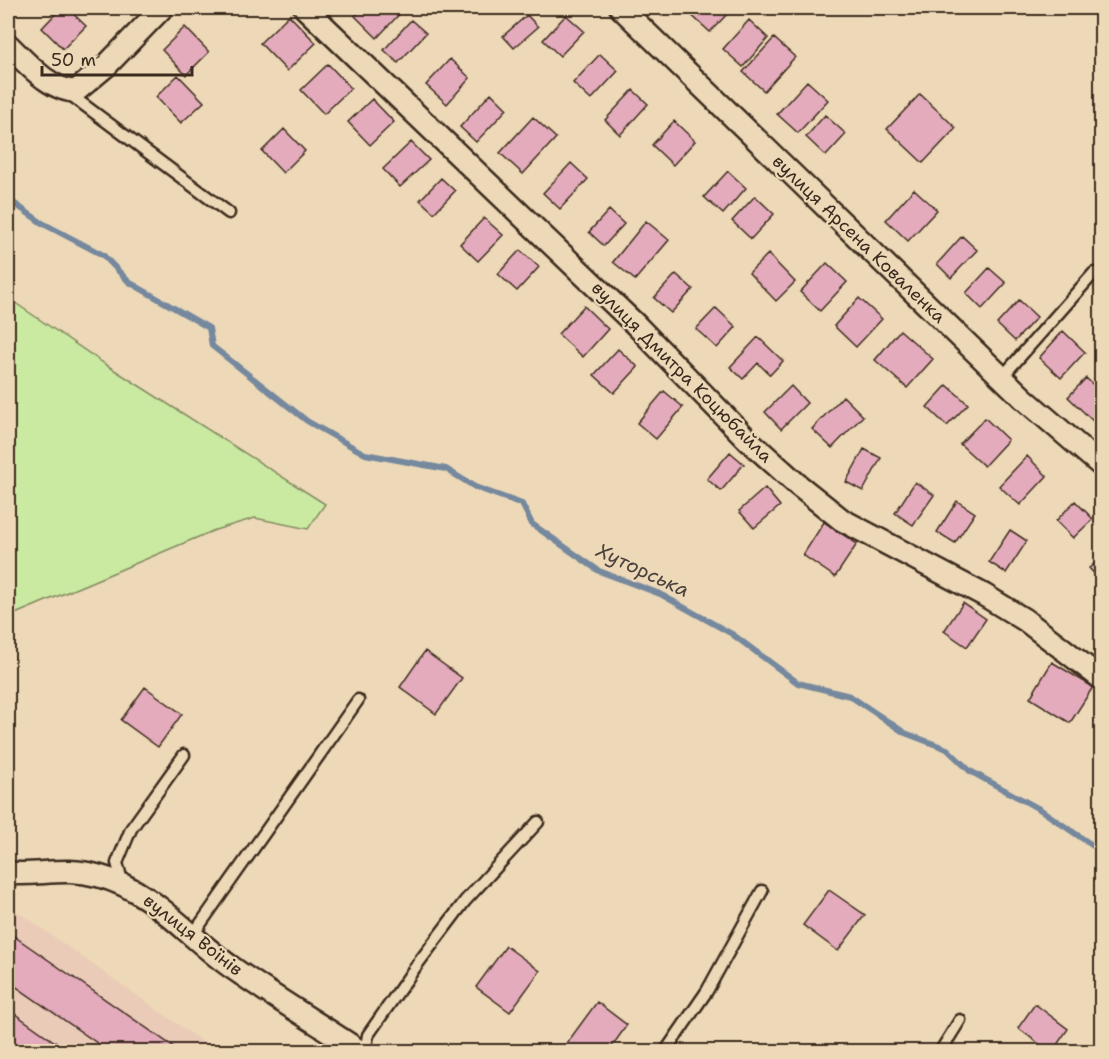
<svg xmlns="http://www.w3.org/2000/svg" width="1109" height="1059" viewBox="0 0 1109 1059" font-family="'Shantell Sans',sans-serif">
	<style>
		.built { fill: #eacbb8 }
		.green { fill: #cae9a1; stroke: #828a60; stroke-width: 1.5 }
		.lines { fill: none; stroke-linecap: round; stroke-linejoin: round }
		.stream { stroke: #74889e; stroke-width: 6 }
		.building { fill: #e4abbc; stroke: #3b2a1e; stroke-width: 1.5 }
		.lane-casing { stroke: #3b2a1e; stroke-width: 15 }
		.street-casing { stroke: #3b2a1e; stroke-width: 26 }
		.lane { stroke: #edd9b7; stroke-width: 10 }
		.street { stroke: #edd9b7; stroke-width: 21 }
		.labels { text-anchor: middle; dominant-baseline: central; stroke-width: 4.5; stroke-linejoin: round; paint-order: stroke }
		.street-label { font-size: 18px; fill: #3b2a1e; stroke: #edd9b7 }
		.water-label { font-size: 20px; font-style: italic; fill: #49423e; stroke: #edd9b7 }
	</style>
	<rect width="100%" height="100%" fill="#edd9b7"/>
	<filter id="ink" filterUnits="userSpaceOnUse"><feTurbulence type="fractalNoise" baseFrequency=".0167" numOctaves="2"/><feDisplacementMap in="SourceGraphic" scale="12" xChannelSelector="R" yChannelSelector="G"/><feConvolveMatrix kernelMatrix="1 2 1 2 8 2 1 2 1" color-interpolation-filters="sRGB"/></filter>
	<g filter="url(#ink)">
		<path class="built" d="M8,905L216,1051H8Z"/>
		<path class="green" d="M8,298L105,364L325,504L308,529L255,518L215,530L8,617Z"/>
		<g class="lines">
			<path class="stream" d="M8,199L42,223L103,255L129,282L209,328L212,346L307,421L365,454L446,469L475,487L522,504L532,524L599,571L660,594L732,634L798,683L850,696L905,733L947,749L970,771L1041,810L1102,852"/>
		</g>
		<path class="building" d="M61,8H67L86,26L63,49L42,28Z
			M363,8H405L377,38L355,16Z
			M693,8H730L732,9L710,32L688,12Z
			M289,15L316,43L287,71L260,43Z
			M527,15L538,27L514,48L503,36Z
			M566,15L584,31L560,56L543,40Z
			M411,20L426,33L398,63L384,50Z
			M749,20L768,38L743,67L723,49Z
			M185,27L209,52L186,75L162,50Z
			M774,38L795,57L764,91L743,72Z
			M600,54L618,71L591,100L573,83Z
			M450,59L470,78L447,104L426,85Z
			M328,64L351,88L324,114L301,90Z
			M178,75L204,102L181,123L156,97Z
			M807,81L828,100L798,133L777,114Z
			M633,90L648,104L620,135L605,120Z
			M491,93L507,109L476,142L460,127Z
			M920,94L956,128L923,163L887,129Z
			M372,99L394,122L370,145L348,122Z
			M825,115L846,134L826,156L806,137Z
			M533,117L556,138L523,174L500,153Z
			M674,121L695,141L673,165L652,145Z
			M284,129L305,151L283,173L262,151Z
			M411,142L429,160L400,187L383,169Z
			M571,163L588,179L560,209L543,193Z
			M728,171L746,188L723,214L704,197Z
			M441,178L455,191L434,213L420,200Z
			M914,189L937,210L908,241L886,220Z
			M755,196L774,214L751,239L732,221Z
			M609,210L624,224L604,246L589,232Z
			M484,218L503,235L478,261L460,244Z
			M646,221L669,240L635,280L613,262Z
			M962,236L977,250L951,278L937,264Z
			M520,250L539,267L517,291L498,274Z
			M768,254L795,282L776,301L749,273Z
			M827,263L847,282L820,311L800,292Z
			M989,268L1006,283L982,309L966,293Z
			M676,274L693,289L671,313L654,298Z
			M859,298L882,319L856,347L834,326Z
			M1019,300L1037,317L1015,341L997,324Z
			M584,306L608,329L583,357L558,334Z
			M716,308L736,327L717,348L696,329Z
			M900,330L933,359L907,388L875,360Z
			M1063,331L1085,352L1061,378L1039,358Z
			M758,337L783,361L770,375L758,363L743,379L730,367Z
			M618,349L638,367L614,393L594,375Z
			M1086,378L1102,393V416L1095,423L1068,397Z
			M947,385L968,404L947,426L927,407Z
			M791,386L807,403L781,429L765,412Z
			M664,391L683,407L656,439L637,423Z
			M843,396L863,416L832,448L812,429Z
			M985,418L1008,440L984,466L960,444Z
			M864,449L881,458L863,491L846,482Z
			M730,452L744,464L721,491L707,479Z
			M1027,456L1047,476L1020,505L999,486Z
			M915,482L934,495L913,525L895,513Z
			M765,488L780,506L754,528L739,511Z
			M957,501L975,513L955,543L937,532Z
			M1075,501L1093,519L1073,538L1056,521Z
			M824,522L857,544L835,577L803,555Z
			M1010,530L1027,541L1006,573L989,562Z
			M1102,557V582L1089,568Z
			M963,603L986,619L967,647L944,631Z
			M425,651L462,678L436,714L400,687Z
			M1052,662L1093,687L1070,723L1030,698Z
			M145,687L182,714L158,747L121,720Z
			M829,890L865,915L838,951L803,925Z
			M8,932L181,1052H110L8,981Z
			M506,946L540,971L510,1012L476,987Z
			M597,1002L627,1025L608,1052H571L564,1047Z
			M1035,1004L1068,1029L1052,1052H1050L1018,1028Z
			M8,1009L69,1052H8Z"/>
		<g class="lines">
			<g class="lane-casing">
				<path id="lane" d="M68,93L229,213
					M1002,377L1094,273
					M123,884L117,863L131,829L184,755
					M192,936L358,700
					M365,1052L368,1035L419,962L465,901L538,822
					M665,1052L707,991L762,891
					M940,1052L960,1020"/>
			</g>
			<g class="street-casing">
				<path id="street" d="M305,8L636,325L747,439L798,485L842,520L984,595L1025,620L1102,679
					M621,8L1023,398L1102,466
					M8,45C25,61 50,91 76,91L106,66L162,8
					M8,873C41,876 63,866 99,876C154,890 188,938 234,969C275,998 319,1024 361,1052"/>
			</g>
			<use href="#lane" class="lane"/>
			<use href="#street" class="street"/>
		</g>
	</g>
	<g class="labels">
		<g class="street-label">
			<text transform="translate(859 239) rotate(44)">вулиця Арсена Коваленка</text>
			<text transform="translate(682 372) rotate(45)">вулиця Дмитра Коцюбайла</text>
			<text transform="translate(193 935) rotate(38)">вулиця Воїнів</text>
		</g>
		<g class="water-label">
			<text transform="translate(643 570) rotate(25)">Хуторська</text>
		</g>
	</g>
	<rect width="1109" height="1059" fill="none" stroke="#edd9b7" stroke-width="30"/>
	<rect x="15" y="15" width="1079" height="1029" fill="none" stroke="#3b2a1e" stroke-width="2" filter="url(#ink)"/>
	<path d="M42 66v9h150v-9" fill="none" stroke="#3b2a1e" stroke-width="3"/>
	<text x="51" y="66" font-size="18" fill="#3b2a1e" stroke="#edd9b7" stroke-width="4.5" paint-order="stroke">50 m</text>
</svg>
